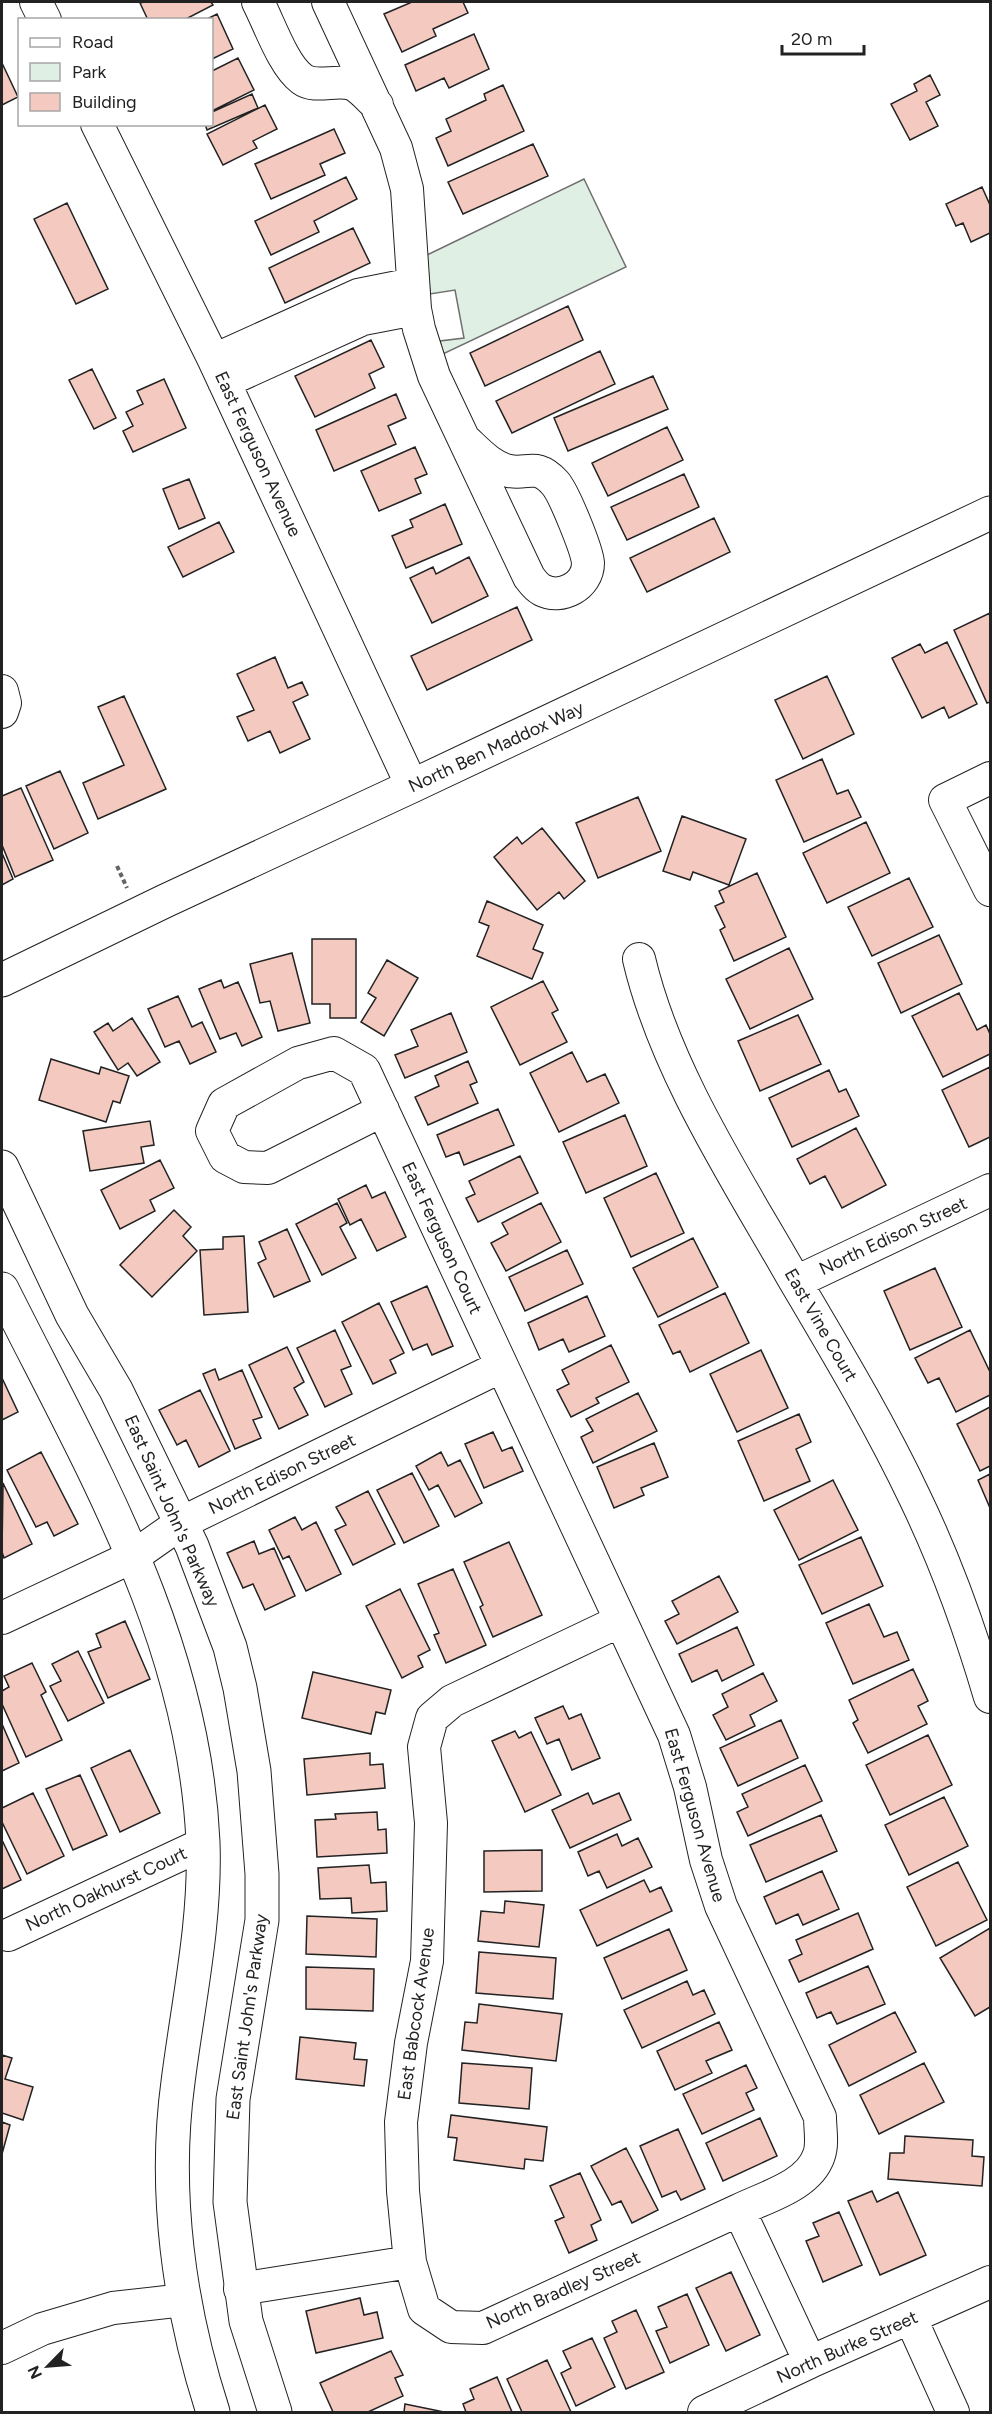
<svg xmlns="http://www.w3.org/2000/svg" width="992" height="2414" viewBox="0 0 992 2414" font-family="Figtree,sans-serif">
	<style>
		.green { fill: #e0efe3; stroke: #6f6f6f; stroke-width: 1.5 }
		.building { fill: #f3c9c0; stroke: #222; stroke-width: 1.5 }
		.lines { fill: none; stroke-linecap: round; stroke-linejoin: round }
		.minor-casing { stroke: #222; stroke-width: 34 }
		.major-casing { stroke: #222; stroke-width: 35 }
		.path { stroke: #646464; stroke-width: 4; stroke-dasharray: 4.5 3; stroke-linecap: butt }
		.minor { stroke: #fff; stroke-width: 32 }
		.major { stroke: #fff; stroke-width: 33 }
		.labels { text-anchor: middle; dominant-baseline: central; stroke-width: 4.5; stroke-linejoin: round; paint-order: stroke }
		.street-label { font-size: 18px; fill: #222; stroke: #fff }
	</style>
	<rect width="100%" height="100%" fill="#fff"/>
	<path class="green" d="M584,179L626,267L443,354L440,341L464,338L455,290L430,294L427,255Z"/>
	<path class="building" d="M144,2H211L213,5L184,20H148L140,3Z
		M412,2H463L468,13L433,29L436,36L402,52L384,14Z
		M217,14L233,49L212,59V20H205Z
		M474,34L489,69L449,88L444,78L416,91L405,65Z
		M238,58L254,90L212,111V71Z
		M2,63L18,97L2,105Z
		M930,75L940,95L926,102L938,126L910,140L891,104L917,91L914,84Z
		M503,85L524,131L448,166L436,138L451,131L446,119L486,100L484,94Z
		M252,94L258,108L207,130L205,124H212V112Z
		M265,105L277,129L253,141L257,148L223,165L207,134Z
		M334,129L345,153L320,164L325,175L271,199L255,164Z
		M533,144L548,176L463,214L448,182Z
		M346,177L357,199L314,221L319,232L271,255L255,221Z
		M982,187L990,205V233L971,242L963,223L956,226L946,204Z
		M67,203L108,289L76,304L34,219Z
		M353,228L370,263L285,303L269,268Z
		M568,306L583,340L485,386L470,353Z
		M371,340L384,367L369,374L375,388L315,417L295,376Z
		M600,351L615,384L512,433L496,401Z
		M92,369L116,418L94,429L69,380Z
		M653,376L668,409L568,451L554,418Z
		M164,379L186,428L133,452L123,431L133,426L126,412L143,404L137,391Z
		M396,394L406,418L388,426L396,444L334,471L316,430Z
		M667,427L683,460L608,496L592,463Z
		M415,447L427,474L415,479L421,493L379,511L361,471Z
		M684,474L699,507L627,540L611,507Z
		M189,479L205,518L179,529L163,489Z
		M445,504L462,544L406,568L392,536L413,527L410,520Z
		M714,518L730,552L647,592L630,558Z
		M219,522L234,552L183,577L168,547Z
		M469,557L488,596L432,623L410,578L433,567L436,574Z
		M517,607L532,640L427,690L411,656Z
		M990,613V702L987,703L954,630Z
		M947,642L977,704L949,718L944,707L922,718L892,658L920,644L925,653Z
		M275,657L288,688L302,682L308,695L293,702L310,739L280,753L270,731L248,741L237,717L254,710L237,674Z
		M827,676L854,734L803,759L775,700Z
		M124,696L166,789L98,819L83,783L124,765L98,707Z
		M822,759L837,794L848,790L861,817L804,842L776,780Z
		M60,771L88,833L54,849L26,786Z
		M21,788L53,860L15,877L2,845V796Z
		M638,797L661,851L598,878L576,823Z
		M682,816L746,839L729,885L693,872L690,880L663,871Z
		M866,822L890,873L827,903L803,853Z
		M542,828L585,881L564,899L559,892L537,910L494,857L517,837L522,844Z
		M2,853L13,879L2,885Z
		M757,873L786,937L734,961L720,930L725,927L715,906L724,902L719,891Z
		M909,878L933,927L872,956L848,907Z
		M487,901L543,925L533,949L543,953L532,979L477,956L489,926L479,922Z
		M939,935L962,984L901,1013L878,963Z
		M312,939H356V1018H330V1004H312Z
		M789,948L813,999L750,1029L726,979Z
		M292,953L310,1023L278,1031L270,1001L260,1003L250,964Z
		M387,960L418,978L384,1036L361,1022L376,998L368,993Z
		M221,980L224,988L238,982L262,1037L242,1046L236,1033L220,1039L199,989Z
		M543,981L558,1010L552,1013L567,1042L520,1065L491,1007Z
		M959,993L977,1030L986,1025L990,1034V1054L943,1077L912,1016Z
		M178,996L192,1027L202,1022L216,1052L190,1064L179,1041L165,1047L148,1009Z
		M451,1013L467,1052L405,1078L395,1055L418,1046L411,1030Z
		M798,1015L821,1064L760,1091L738,1041Z
		M132,1018L160,1062L137,1076L128,1063L118,1070L94,1032L108,1023L113,1031Z
		M572,1052L587,1082L605,1074L619,1103L559,1132L530,1073Z
		M51,1059L99,1074L101,1067L129,1076L120,1103L113,1101L106,1122L39,1100Z
		M468,1061L477,1082L470,1085L478,1103L428,1125L415,1097L439,1086L435,1076Z
		M990,1067V1137L969,1147L942,1090Z
		M829,1070L839,1092L846,1089L859,1116L792,1147L769,1098Z
		M498,1109L514,1145L464,1165L459,1152L446,1157L437,1135Z
		M625,1115L647,1166L586,1193L563,1142Z
		M150,1121L154,1145L141,1147L144,1163L90,1171L83,1131Z
		M856,1128L886,1185L842,1208L825,1176L810,1184L797,1159Z
		M520,1156L538,1193L478,1222L466,1198L475,1194L469,1181Z
		M160,1160L174,1188L150,1200L155,1211L120,1229L101,1190Z
		M656,1173L684,1233L631,1257L604,1198Z
		M366,1185L372,1198L385,1192L406,1237L377,1251L361,1219L350,1225L338,1199Z
		M337,1203L347,1223L340,1227L356,1258L322,1275L296,1224Z
		M541,1203L561,1242L506,1271L491,1243L508,1234L502,1223Z
		M174,1210L191,1227L183,1236L197,1251L152,1297L120,1265Z
		M287,1229L310,1281L274,1297L258,1263L266,1259L259,1242Z
		M244,1236L248,1312L204,1315L200,1250L223,1249V1237Z
		M693,1238L718,1287L658,1317L633,1268Z
		M567,1250L583,1284L525,1311L509,1277Z
		M935,1268L962,1327L910,1350L884,1291Z
		M427,1286L453,1346L432,1355L427,1344L413,1350L391,1302Z
		M725,1293L749,1343L690,1372L680,1351L673,1354L659,1325Z
		M587,1296L605,1336L569,1352L563,1339L539,1350L528,1323Z
		M379,1303L404,1353L390,1360L396,1373L373,1384L342,1322Z
		M335,1330L351,1366L341,1370L352,1394L325,1407L297,1348Z
		M970,1330L990,1372V1395L956,1412L939,1378L928,1383L915,1358Z
		M611,1345L629,1382L596,1398L599,1403L571,1417L557,1390L569,1384L562,1370Z
		M287,1347L304,1382L294,1388L308,1415L279,1429L249,1365Z
		M761,1350L788,1408L737,1432L710,1374Z
		M215,1369L219,1380L242,1370L262,1417L253,1420L261,1438L235,1449L203,1374Z
		M2,1378L18,1412L2,1420Z
		M200,1390L230,1451L199,1467L186,1440L177,1445L159,1410Z
		M638,1393L657,1431L593,1463L581,1437L593,1431L586,1419Z
		M990,1407V1466L980,1471L957,1424Z
		M799,1414L811,1442L796,1449L810,1481L764,1501L738,1441Z
		M493,1432L502,1451L512,1447L523,1471L484,1488L465,1444Z
		M654,1443L668,1477L641,1488L644,1495L614,1508L597,1467Z
		M41,1452L78,1524L54,1536L47,1522L36,1527L7,1470Z
		M441,1452L448,1466L460,1460L482,1503L455,1517L438,1485L429,1490L416,1466Z
		M412,1473L439,1526L404,1543L377,1490Z
		M990,1474V1508L978,1480Z
		M833,1480L858,1530L799,1560L774,1510Z
		M3,1483L32,1544L4,1558L2,1552Z
		M368,1491L395,1544L353,1565L335,1530L346,1525L336,1507Z
		M295,1517L302,1530L316,1522L341,1574L306,1591L289,1556L283,1559L269,1530Z
		M861,1537L883,1586L822,1614L799,1565Z
		M254,1541L259,1554L274,1548L295,1596L265,1610L253,1584L243,1588L227,1553Z
		M509,1542L542,1615L493,1637L480,1607L483,1605L464,1562Z
		M453,1569L486,1645L446,1663L434,1635L439,1633L418,1584Z
		M719,1576L738,1612L677,1644L665,1621L679,1614L672,1601Z
		M400,1589L430,1650L418,1656L423,1667L402,1678L366,1606Z
		M869,1604L884,1637L897,1632L909,1660L853,1684L826,1623Z
		M125,1621L150,1679L108,1698L88,1652L101,1647L96,1634Z
		M737,1627L754,1665L722,1681L717,1670L692,1682L679,1654Z
		M78,1651L104,1703L68,1721L50,1686L61,1681L52,1664Z
		M32,1663L46,1692L41,1695L62,1740L26,1757L2,1704V1691L9,1687L4,1676Z
		M913,1669L928,1701L918,1706L927,1724L868,1753L853,1723L858,1720L849,1700Z
		M313,1672L391,1690L385,1714L376,1712L371,1734L302,1718Z
		M763,1673L777,1701L750,1715L755,1726L726,1740L713,1715L728,1707L722,1694Z
		M563,1706L569,1719L581,1714L600,1758L572,1770L559,1739L547,1744L535,1718Z
		M781,1720L798,1758L738,1786L720,1748Z
		M2,1724L19,1763L2,1771Z
		M515,1731L519,1738L531,1732L561,1795L525,1812L492,1741Z
		M928,1735L952,1785L890,1815L866,1765Z
		M130,1750L160,1813L120,1832L91,1768Z
		M370,1753V1765L383,1764L385,1788L307,1795L304,1759Z
		M805,1765L822,1801L748,1836L737,1812L748,1807L742,1794Z
		M80,1775L107,1835L73,1850L46,1789Z
		M33,1793L64,1856L27,1874L2,1822V1808Z
		M588,1793L593,1804L619,1793L631,1820L570,1848L552,1810Z
		M944,1797L968,1846L909,1875L885,1825Z
		M377,1812L378,1830L386,1829L387,1853L317,1857L315,1820L336,1819L335,1814Z
		M821,1815L837,1851L766,1882L750,1845Z
		M617,1834L622,1846L638,1838L652,1867L607,1888L599,1871L588,1876L578,1852Z
		M2,1840L21,1880L2,1889Z
		M542,1850V1891L484,1892V1851Z
		M958,1862L987,1920L936,1946L907,1887Z
		M369,1865L371,1883L386,1882L387,1911L352,1913L351,1898L320,1899L318,1868Z
		M822,1871L839,1909L803,1925L798,1914L776,1924L764,1897Z
		M644,1880L650,1892L661,1887L672,1911L597,1946L580,1910Z
		M505,1901L544,1905L539,1947L478,1941L481,1911L504,1913Z
		M858,1913L873,1949L799,1982L789,1960L802,1954L796,1940Z
		M307,1916L377,1919L376,1957L306,1954Z
		M990,1928V2007L975,2016L940,1958Z
		M669,1929L687,1970L622,1999L604,1958Z
		M479,1952L556,1958L553,1999L476,1993Z
		M868,1966L885,2004L837,2024L831,2012L817,2018L806,1993Z
		M306,1967L374,1969L373,2011L306,2009Z
		M687,1981L693,1995L704,1990L715,2014L642,2048L624,2010Z
		M479,2004L562,2014L556,2061L462,2050L465,2022L477,2023Z
		M895,2012L916,2052L849,2086L829,2045Z
		M719,2022L732,2050L706,2061L712,2073L675,2090L657,2051Z
		M300,2037L356,2043L354,2059L367,2060L364,2086L296,2079Z
		M2,2055L12,2058L5,2079L33,2087L23,2120L2,2113Z
		M462,2063L532,2068L529,2109L459,2103Z
		M924,2063L944,2102L879,2134L860,2095Z
		M746,2065L757,2088L746,2093L754,2110L702,2134L683,2094Z
		M451,2115L547,2127L543,2161L525,2159L524,2169L454,2160L457,2138L448,2137Z
		M760,2118L777,2156L723,2181L706,2143Z
		M2,2122L10,2125L2,2154Z
		M678,2129L705,2189L681,2200L676,2191L662,2197L640,2146Z
		M905,2136L973,2140L972,2156L984,2157L982,2186L888,2179L890,2153H904Z
		M626,2148L658,2210L632,2223L621,2201L612,2205L591,2166Z
		M580,2173L601,2220L591,2225L597,2240L569,2253L555,2221L564,2217L550,2186Z
		M872,2191L877,2202L898,2192L926,2255L880,2275L848,2201Z
		M839,2212L862,2265L823,2282L806,2241L819,2236L813,2223Z
		M731,2272L760,2335L726,2351L696,2288Z
		M687,2294L709,2345L670,2363L656,2331L667,2327L658,2307Z
		M360,2298L364,2315L377,2312L383,2338L316,2353L306,2311Z
		M636,2310L664,2372L626,2389L604,2338L617,2332L612,2321Z
		M592,2338L615,2387L576,2406L561,2373L571,2368L563,2351Z
		M391,2351L403,2375L395,2378L403,2396L368,2412H333L320,2383Z
		M547,2360L571,2412H522L507,2379Z
		M497,2377L512,2412H466L463,2404L474,2399L470,2389Z
		M405,2404L444,2412H404Z"/>
	<g class="lines">
		<g class="minor-casing">
			<path id="minor" d="M36,2L45,20
				M258,2C269,23 283,65 302,79C315,89 336,79 352,84C361,88 370,99 377,105
				M328,2L396,148L407,189L415,309L419,329L434,376L529,577C532,581 536,587 542,590C561,600 588,586 588,563C587,550 564,493 555,483C536,462 528,475 509,471C491,467 478,452 465,440
				M97,124L214,360L412,786
				M214,360L358,295L413,284
				M224,382L363,319L415,309
				M2,691L5,703L2,712
				M990,778L945,800L990,890
				M639,959C665,1070 736,1178 792,1276C835,1349 879,1422 915,1498C946,1562 970,1629 990,1697
				M383,1110L268,1168L244,1167L225,1157L212,1131L224,1104L298,1063L334,1053L364,1070L674,1735L690,1787L706,1860L721,1906L820,2117C820,2129 823,2144 819,2155C809,2186 765,2197 739,2210L810,2362
				M796,1282L990,1190
				M2,1618L134,1556L181,1523L502,1366
				M8,1935L203,1844
				M410,2262L403,2191L401,2122L411,2043L427,1961L431,1823L424,1747L432,1718L452,1701L620,1621
				M240,2289L410,2262L424,2309L451,2327L483,2328L739,2210
				M911,2319L953,2412
				M2,2348L42,2329L113,2308L184,2300
				M704,2412L810,2362L990,2282"/>
		</g>
		<g class="major-casing">
			<path id="major" d="M2,980L165,901L412,786L990,513
				M2,1167L72,1315L116,1390L192,1546L230,1647L240,1688L254,1771L262,1874V1920L233,2099L230,2202L246,2321L275,2412
				M2,1289C91,1467 194,1638 203,1842C206,1922 188,2003 178,2082C163,2192 179,2307 213,2412"/>
		</g>
		<path class="path" d="M117,866L127,888"/>
		<use href="#minor" class="minor"/>
		<use href="#major" class="major"/>
	</g>
	<g class="labels">
		<g class="street-label">
			<text transform="translate(258 454) rotate(65)">East Ferguson Avenue</text>
			<text transform="translate(496 747) rotate(-25)">North Ben Maddox Way</text>
			<text transform="translate(893 1236) rotate(-25)">North Edison Street</text>
			<text transform="translate(442 1238) rotate(65)">East Ferguson Court</text>
			<text transform="translate(821 1325) rotate(60)">East Vine Court</text>
			<text transform="translate(282 1474) rotate(-26)">North Edison Street</text>
			<text transform="translate(172 1511) rotate(66)">East Saint John's Parkway</text>
			<text transform="translate(695 1815) rotate(74)">East Ferguson Avenue</text>
			<text transform="translate(106 1889) rotate(-25)">North Oakhurst Court</text>
			<text transform="translate(416 2014) rotate(-82)">East Babcock Avenue</text>
			<text transform="translate(247 2017) rotate(-82)">East Saint John's Parkway</text>
			<text transform="translate(563 2290) rotate(-24)">North Bradley Street</text>
			<text transform="translate(847 2347) rotate(-24)">North Burke Street</text>
		</g>
	</g>
	<rect width="992" height="2414" fill="none" stroke="#222222" stroke-width="6"/>
	<rect x="18" y="18" width="195" height="108" fill="#ffffff" stroke="#a7a7a7" stroke-width="1.5"/>
	<rect x="30" y="38" width="30" height="9" fill="#ffffff" stroke="#a7a7a7" stroke-width="1.5"/>
	<text x="72" y="48" font-size="18" fill="#222222">Road</text>
	<rect x="30" y="63" width="30" height="18" fill="#e0efe3" stroke="#a7a7a7" stroke-width="1.5"/>
	<text x="72" y="78" font-size="18" fill="#222222">Park</text>
	<rect x="30" y="93" width="30" height="18" fill="#f3c9c0" stroke="#a7a7a7" stroke-width="1.5"/>
	<text x="72" y="108" font-size="18" fill="#222222">Building</text>
	<g transform="translate(48 2366) rotate(245)" stroke="#ffffff" stroke-width="4.5" paint-order="stroke">
	<path d="M0-4.5L10 22L0 15L-10 22Z" fill="#222222"/>
	<text y="-9" font-size="16" font-weight="bold" text-anchor="middle" fill="#222222">N</text>
	</g>
	<path d="M782 45v9h82v-9" fill="none" stroke="#222222" stroke-width="3"/>
	<text x="791" y="45" font-size="18" fill="#222222" stroke="#ffffff" stroke-width="4.5" paint-order="stroke">20 m</text>
</svg>
